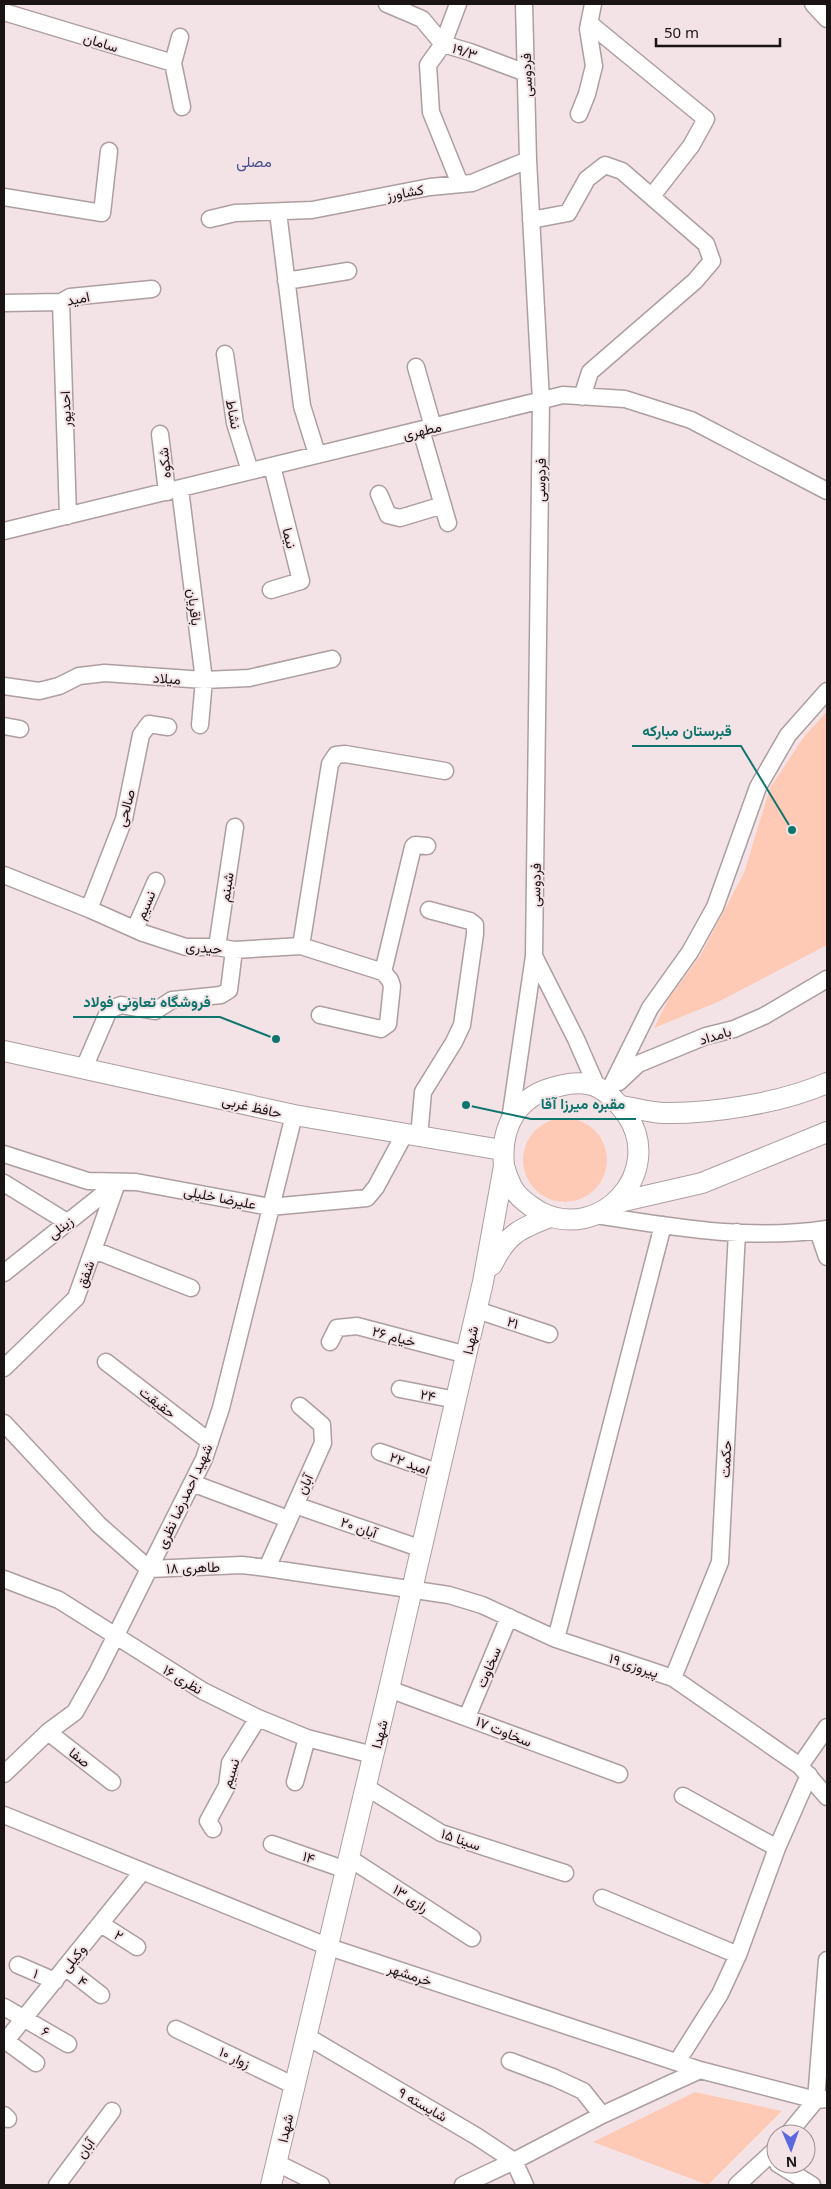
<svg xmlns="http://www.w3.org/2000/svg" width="831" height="2189" viewBox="0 0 831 2189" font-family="'Noto Sans',Vazirmatn,sans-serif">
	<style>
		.green { fill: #fecab6 }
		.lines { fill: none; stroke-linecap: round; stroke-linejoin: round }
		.minor-casing { stroke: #ad9ea0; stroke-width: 19 }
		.major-casing { stroke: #ad9ea0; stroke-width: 22 }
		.minor { stroke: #fff; stroke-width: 16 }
		.major { stroke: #fff; stroke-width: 20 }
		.labels { text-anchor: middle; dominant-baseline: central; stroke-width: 4; stroke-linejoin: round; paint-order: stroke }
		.street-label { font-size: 14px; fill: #1a1415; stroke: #f4e3e6 }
		.neighbourhood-label { font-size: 15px; fill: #444e8b; stroke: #f4e3e6 }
		.leader { fill: none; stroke: #0f766e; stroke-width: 2 }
		.callout-dot { fill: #0f766e; stroke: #f4e3e6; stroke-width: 2 }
		.callout-label { font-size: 15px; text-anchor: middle; font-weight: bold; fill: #0f766e; stroke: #f4e3e6; stroke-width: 4; stroke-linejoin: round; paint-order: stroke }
	</style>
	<rect width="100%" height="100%" fill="#f4e3e6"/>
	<path class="green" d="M827,711V945L718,1002L654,1028L669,998L700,956L744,873L770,788L803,738Z
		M523 1160a42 42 0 1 1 84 0a42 42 0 1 1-84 0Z
		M695,2092L782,2111L708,2185L593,2142Z"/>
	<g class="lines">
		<g class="minor-casing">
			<path id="minor" d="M387,4L422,19L443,44L470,52L526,73
				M458,4L443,44L428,65L431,112L460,184
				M813,4L827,19
				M4,12L173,63L180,37
				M589,23L706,119L691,146L652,196
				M173,63L182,107
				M579,114L587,94L594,66L588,29L593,4
				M4,197L102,213L109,151
				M278,212L302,406L317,454
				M210,219L235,213L312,210L430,187L472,183L528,160
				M531,220L568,213L587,179L605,165L622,171L706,244L712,261L695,281L590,372L582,397
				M286,281L348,271
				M61,302L68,516
				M4,303L61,302L70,297L152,289
				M225,354L235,423L250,471
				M416,367L433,427
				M421,430L448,523
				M160,434L167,492
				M180,489L204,680L200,725
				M379,494L388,515L400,518L443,505
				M4,531L563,395L625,399L691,420L827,491
				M271,590L301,581L272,466
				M4,686L39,691L59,686L79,676L105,673L204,680L249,678L332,659
				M4,726L20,729
				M4,875L89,909L143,933L186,947H217L234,950L301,946L383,972L390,980L392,986L388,1024L381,1029L320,1015
				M89,909L124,819L141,735L149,724L168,727
				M135,929L156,881
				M301,946L330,764L336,755L345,754L445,771
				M217,947L235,827
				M534,956L576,1039L597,1087
				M383,972L413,847L415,845L427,846
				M84,1068L109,1010L121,1005L155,1011L172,1000L221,995L229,990L234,950
				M619,1082L638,1064L706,1036L734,1029L764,1016L827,979
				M607,1095L650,1008L690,952L715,907L758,787L788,735L827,691
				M510,1120L534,956L541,401L528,160L524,4
				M419,1137L423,1092L454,1042L462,1025L475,934V925L470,921L429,910
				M4,1154L88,1181L136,1182L270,1207L367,1198L376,1187L404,1135
				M4,1183L67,1222
				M596,1215C673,1227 750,1241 827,1229
				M818,1231L827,1257
				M94,1250L191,1288
				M4,1273L117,1183
				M477,1310L549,1334
				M330,1342L337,1328L357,1326L467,1355
				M106,1362L210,1442
				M4,1368L76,1298L117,1183
				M400,1389L456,1400
				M4,1423L99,1525L149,1569L242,1565L267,1568L449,1595L482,1605L556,1639L673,1678L800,1766L827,1797
				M380,1452L440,1473
				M192,1483L288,1519
				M295,1505L422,1549
				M267,1568L323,1443L322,1425L300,1406
				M4,1579L59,1600L203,1691L258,1718L307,1738L373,1755
				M556,1639L663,1225
				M673,1678L720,1562L737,1232
				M389,1689L619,1774
				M467,1717L509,1617
				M48,1732L112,1782
				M800,1766L827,1727
				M4,1774L48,1732L75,1712L97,1673L204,1459L221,1408L294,1115
				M295,1782L307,1738
				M366,1787L441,1833L565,1873
				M683,1796L777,1848
				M4,1815L329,1947L700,2070L816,2100L827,2099
				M213,1829L208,1821L227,1786L230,1763L258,1718
				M272,1844L346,1870
				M349,1858L472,1938
				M602,1898L738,1955
				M101,1924L137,1947
				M18,1965L55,1981
				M65,1967L101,1995
				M4,2007L68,2044
				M176,2029L295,2086
				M308,2037L476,2136L514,2161L525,2185
				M6,2041L36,2063
				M4,2043L142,1872
				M510,2061L555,2078L583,2091L602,2115
				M677,2062L720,1994L738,1955L777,1848L809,1775
				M4,2115L8,2119
				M788,2134L816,2100L827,1960
				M277,2163L321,2185
				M778,2164L812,2185
				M57,2185L112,2111
				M463,2185L514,2161L602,2115L700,2070
				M737,2185L776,2149"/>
		</g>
		<g class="major-casing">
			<path id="major" d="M4,1051L294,1115L502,1150
				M620,1106C634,1108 648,1112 662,1113C712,1114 781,1103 827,1083
				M615,1203L702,1183L827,1132
				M492,1265C507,1234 519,1229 550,1217
				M271,2185L389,1689L483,1282L504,1166C500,1125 518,1095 559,1086C571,1083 586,1082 597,1087C608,1092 620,1105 627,1115C665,1172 601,1243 540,1212C530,1206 518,1198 512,1187C509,1181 506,1173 504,1166"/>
		</g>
		<use href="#minor" class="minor"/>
		<use href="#major" class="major"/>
	</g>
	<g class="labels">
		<g class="street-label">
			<text transform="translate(101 42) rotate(17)">سامان</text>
			<text transform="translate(465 51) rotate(18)">۱۹/۳</text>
			<text transform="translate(526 75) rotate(-92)">فردوسی</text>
			<text transform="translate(405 192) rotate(-10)">کشاورز</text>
			<text transform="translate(78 298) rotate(-12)">امید</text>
			<text transform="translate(65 409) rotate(-92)">احدپور</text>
			<text transform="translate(234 414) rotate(79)">نشاط</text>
			<text transform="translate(422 430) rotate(-13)">مطهری</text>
			<text transform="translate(164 463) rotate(-96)">شکوه</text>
			<text transform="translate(540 480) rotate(-89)">فردوسی</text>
			<text transform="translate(290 538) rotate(76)">نیما</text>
			<text transform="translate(195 607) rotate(83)">باقریان</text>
			<text transform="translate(167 678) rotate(4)">میلاد</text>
			<text transform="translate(125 808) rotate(-75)">صالحی</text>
			<text transform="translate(535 885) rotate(-89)">فردوسی</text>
			<text transform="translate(226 887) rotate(-81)">شبنم</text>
			<text transform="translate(145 905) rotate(-67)">نسیم</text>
			<text transform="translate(204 947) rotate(5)">حیدری</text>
			<text transform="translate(715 1035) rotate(-17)">بامداد</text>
			<text transform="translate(252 1106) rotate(13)">حافظ غربی</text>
			<text transform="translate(220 1197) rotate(11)">علیرضا خلیلی</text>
			<text transform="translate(60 1227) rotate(-38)">زینلی</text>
			<text transform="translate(85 1274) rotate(-70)">شفق</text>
			<text transform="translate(513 1322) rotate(18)">۲۱</text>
			<text transform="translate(394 1336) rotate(15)">خیام ۲۶</text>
			<text transform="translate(470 1340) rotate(-77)">شهدا</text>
			<text transform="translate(428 1395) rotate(11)">۲۴</text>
			<text transform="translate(158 1402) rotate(38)">حقیقت</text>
			<text transform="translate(725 1459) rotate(-87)">حکمت</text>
			<text transform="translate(410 1463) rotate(20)">امید ۲۲</text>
			<text transform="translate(304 1484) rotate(-65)">آبان</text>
			<text transform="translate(184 1496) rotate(-65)">شهید احمدرضا نظری</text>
			<text transform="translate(359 1527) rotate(19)">آبان ۲۰</text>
			<text transform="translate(193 1567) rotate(-2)">طاهری ۱۸</text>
			<text transform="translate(634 1665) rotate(18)">پیروزی ۱۹</text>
			<text transform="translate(488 1667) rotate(-67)">سخاوت</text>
			<text transform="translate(183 1679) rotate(31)">نظری ۱۶</text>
			<text transform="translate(504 1731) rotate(22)">سخاوت ۱۷</text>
			<text transform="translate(379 1734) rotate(-76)">شهدا</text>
			<text transform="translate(80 1757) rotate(38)">صفا</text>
			<text transform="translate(230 1773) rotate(-72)">نسیم</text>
			<text transform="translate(461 1839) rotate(19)">سینا ۱۵</text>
			<text transform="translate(309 1857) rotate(19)">۱۴</text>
			<text transform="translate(411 1898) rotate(33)">رازی ۱۳</text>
			<text transform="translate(119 1935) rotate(33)">۲</text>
			<text transform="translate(73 1958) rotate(-51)">وکیلی</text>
			<text transform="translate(36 1973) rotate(24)">۱</text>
			<text transform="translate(410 1974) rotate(18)">خرمشهر</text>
			<text transform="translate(83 1981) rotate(38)">۴</text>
			<text transform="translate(46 2031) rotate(30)">۶</text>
			<text transform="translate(235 2057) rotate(25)">زوار ۱۰</text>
			<text transform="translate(423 2104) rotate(30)">شایسته ۹</text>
			<text transform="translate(285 2128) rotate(-77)">شهدا</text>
			<text transform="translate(85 2148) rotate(-54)">آبان</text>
		</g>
		<g class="neighbourhood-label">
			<text x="254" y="161">مصلی</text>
		</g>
	</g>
	<path class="leader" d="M792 830L741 746H632M276 1039L220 1017H73M466 1105L531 1119H636"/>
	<g class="callout-dot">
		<circle cx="792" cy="830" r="5"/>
		<circle cx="276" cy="1039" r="5"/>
		<circle cx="466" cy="1105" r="5"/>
	</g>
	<g class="callout-label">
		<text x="687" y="736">قبرستان مبارکه</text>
		<text x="147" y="1007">فروشگاه تعاونی فولاد</text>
		<text x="583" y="1109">مقبره میرزا آقا</text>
	</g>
	<rect width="831" height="2189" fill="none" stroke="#1a1415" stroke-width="10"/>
	<g transform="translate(791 2149) rotate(178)"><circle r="24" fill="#f4e3e6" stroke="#9d9092"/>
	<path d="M0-4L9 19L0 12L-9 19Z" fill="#5b68df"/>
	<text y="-8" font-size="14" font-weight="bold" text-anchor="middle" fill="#1a1415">N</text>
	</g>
	<path d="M656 38v8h124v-8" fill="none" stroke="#1a1415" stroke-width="2.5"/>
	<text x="664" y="38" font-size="15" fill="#1a1415" stroke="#f4e3e6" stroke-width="4" paint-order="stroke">50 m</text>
</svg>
